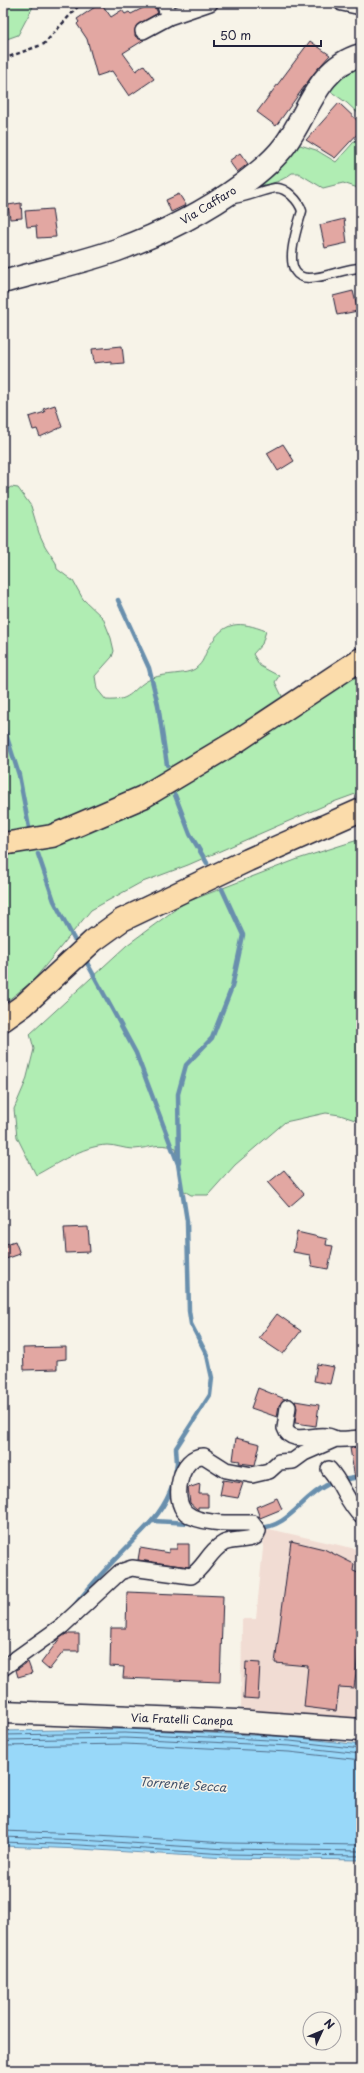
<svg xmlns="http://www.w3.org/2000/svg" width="364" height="2073" viewBox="0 0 364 2073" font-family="'Playpen Sans',sans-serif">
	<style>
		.built { fill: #f1dcd3 }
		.green { fill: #b0edb3; stroke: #698877 }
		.water { fill: #98d8f9; stroke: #698fad }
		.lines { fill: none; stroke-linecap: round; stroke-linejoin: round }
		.shore { stroke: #516b87; stroke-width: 1 }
		.stream { stroke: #698fad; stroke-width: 4.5 }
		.building { fill: #e2a7a2; stroke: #22223b }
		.lane-casing { stroke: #22223b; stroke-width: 11 }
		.street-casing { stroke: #22223b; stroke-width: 18 }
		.secondary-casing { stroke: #22223b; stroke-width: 25 }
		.highway-casing { stroke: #22223b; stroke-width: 25 }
		.path { stroke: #22223b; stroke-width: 2.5; stroke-dasharray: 4 3; stroke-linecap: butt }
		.lane { stroke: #f7f3e8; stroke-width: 8 }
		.street { stroke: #f7f3e8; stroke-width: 15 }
		.secondary { stroke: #f7f3e8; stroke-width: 22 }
		.highway { stroke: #fbdcab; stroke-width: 22 }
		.labels { text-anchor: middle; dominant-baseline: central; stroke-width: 3; stroke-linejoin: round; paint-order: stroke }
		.street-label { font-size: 11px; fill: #22223b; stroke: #f7f3e8 }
		.water-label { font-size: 12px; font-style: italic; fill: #40506a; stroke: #f7f3e8 }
	</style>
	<rect width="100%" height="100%" fill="#f7f3e8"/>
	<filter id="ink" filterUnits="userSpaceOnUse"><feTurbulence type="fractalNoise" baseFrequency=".025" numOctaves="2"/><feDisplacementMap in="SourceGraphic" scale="8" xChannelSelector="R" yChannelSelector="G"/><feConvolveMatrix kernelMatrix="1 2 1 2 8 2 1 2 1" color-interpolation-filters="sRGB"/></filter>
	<g filter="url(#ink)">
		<path class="built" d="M265,1528L356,1549L361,1555V1722L241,1713L242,1619H256Z"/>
		<path class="green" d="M3,3H35L18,35L4,40H3Z
			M361,65V116L347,103L330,91L331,84L344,70Z
			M361,134V189L343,183L323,188L298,173H292C280,182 274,183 259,186L254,184L297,144L316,150L336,162Z
			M11,487L18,488L31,506L39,533L45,546L56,563L57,569L73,581L83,599L103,618L111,638L114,651L112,657L95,676L97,689L106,700C134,702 131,687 153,678C164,673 186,675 195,669C205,661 203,657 209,647C224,620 240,621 266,631L262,644L253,654L260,666L279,676L275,682L286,704L361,666V792L328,804L188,865L140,883L91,910L32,982L3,1004V492Z
			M361,839V1122L340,1115L326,1113L285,1122L235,1165L208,1195H191L179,1188L180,1175L176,1148C157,1142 152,1148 134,1149C124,1149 116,1145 107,1145C82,1146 57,1164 36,1175L17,1137L14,1109L26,1081L34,1049L30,1034L127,945L184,903L298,859Z"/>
		<path class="water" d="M125,1729L291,1737L361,1745V1860L226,1858L80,1849L3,1846V1731Z"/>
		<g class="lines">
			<path class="shore" d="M3,1735L125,1733L290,1741L361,1749
				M3,1740L125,1738L290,1746L361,1754
				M3,1746L125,1744L289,1752L361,1760
				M3,1831L81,1834L226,1843L361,1845
				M3,1837L81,1840L226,1849L361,1851
				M3,1842L80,1845L226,1854L361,1856"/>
			<path class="stream" d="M118,600L149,668L158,705L167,765
				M3,725L19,775L30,833
				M175,795L190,834L207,863
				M38,854L54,901L74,939
				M86,961L136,1053L178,1164L187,1221L189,1311L191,1324L207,1355L212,1378L210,1395L176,1448L177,1463L175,1475
				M179,1162L178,1094L186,1065L212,1038L232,987L243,935L222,889
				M153,1521L191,1523
				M258,1528C289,1527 300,1499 325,1486C335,1480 349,1479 361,1477
				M74,1606C91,1585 109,1565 128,1546C148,1525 164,1512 173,1484"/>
		</g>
		<path class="building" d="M101,3L111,17L122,10L125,14L129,12L131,14L153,3L158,13L136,26L135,36L139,39L144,40L123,53L136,71L144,65L154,79L129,96L112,71L97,76L87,39L77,24L79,22L77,19Z
			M310,41L330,55L314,73L276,126L257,112Z
			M339,103L361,124V130L335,158L306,140Z
			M240,153L248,164L237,172L229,161Z
			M179,194L186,205L171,212L166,200Z
			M21,203L22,218L10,219L8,205Z
			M52,209L56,237L37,238L36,226L27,227L25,211Z
			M344,219L347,243L325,248L320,225Z
			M353,291L358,311L337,315L333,296Z
			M122,346L124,363L111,364V361L94,363L92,349Z
			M55,405L62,427L40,437L37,429L33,430L29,417L45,412L43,409Z
			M283,444L294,461L278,471L267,453Z
			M284,1170L304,1194L289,1207L268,1183Z
			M88,1227L90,1252L66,1253L64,1228Z
			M297,1232L327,1239L326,1245L333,1246L328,1269L312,1266L310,1255L293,1252Z
			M15,1241L20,1254L3,1260V1245Z
			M277,1314L301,1331L283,1354L259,1338Z
			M66,1347V1359L57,1360V1369L24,1370L23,1348Z
			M317,1364L334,1367L330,1384L314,1381Z
			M258,1388L285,1399L279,1405L277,1417L251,1408Z
			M295,1401L319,1405L316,1426L295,1423L297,1408Z
			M236,1438L260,1444L255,1465L239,1463L240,1461L233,1460Z
			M361,1447V1478L355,1479L350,1448Z
			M223,1480L243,1483L238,1498L220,1495Z
			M200,1484L199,1494H208V1507H198V1510L190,1503L188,1488Z
			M277,1498L282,1509L260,1518L256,1507Z
			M291,1541L324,1549L354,1564L353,1571L361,1574V1632L354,1688L339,1687L336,1711L304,1707L308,1666L275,1663Z
			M177,1544H189V1567L138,1560L140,1548L169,1553V1549H177Z
			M127,1592L223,1596L220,1682L123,1678L124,1667L110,1666L111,1628H126Z
			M66,1634H79V1651H64L49,1670L41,1663L60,1638Z
			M28,1662L32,1673L18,1677L16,1670Z
			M246,1662L260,1663L258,1699L244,1698Z"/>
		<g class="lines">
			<g class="lane-casing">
				<path id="lane" d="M232,199C247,198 261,190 275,188C286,187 299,201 302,211C298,226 278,278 309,278C326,278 344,268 361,268"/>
			</g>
			<g class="street-casing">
				<path id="street" d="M164,3L169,17L210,3
					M342,3L361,7
					M143,31L169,17
					M288,1407L285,1428C291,1446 315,1433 327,1436C330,1436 333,1438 336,1439C344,1440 353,1438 361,1438
					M329,1469C342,1483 347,1503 361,1516
					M3,1668L62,1626L120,1572L132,1568L191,1576C204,1568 210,1550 224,1543C233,1539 245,1541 255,1537L258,1531L252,1523C234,1523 200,1525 186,1513C171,1500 180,1455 204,1456L226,1470L252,1475L269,1471L279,1462L293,1461L304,1453L336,1439"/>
			</g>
			<g class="secondary-casing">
				<path id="secondary" d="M3,282C41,271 80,263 117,250C161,234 205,212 243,184C258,173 274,160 285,145C309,113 317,67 361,55
					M3,1712L236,1721L361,1730"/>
			</g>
			<g class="highway-casing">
				<path id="highway" d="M3,844L52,836L143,797L237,741L361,659
					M3,1020L24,1005L93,941L122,920L248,860L361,810"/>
			</g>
			<path class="path" d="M3,59L44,44L81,3"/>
			<use href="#lane" class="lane"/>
			<use href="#street" class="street"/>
			<use href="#secondary" class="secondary"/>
			<use href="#highway" class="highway"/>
		</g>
	</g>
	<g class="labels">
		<g class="street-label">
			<text transform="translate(208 205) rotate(-31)">Via Caffaro</text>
			<text transform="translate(182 1719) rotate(2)">Via Fratelli Canepa</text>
		</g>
		<g class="water-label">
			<text transform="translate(183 1784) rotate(4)">Torrente Secca</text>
		</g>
	</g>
	<rect width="364" height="2073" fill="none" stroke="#f7f3e8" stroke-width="16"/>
	<rect x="8" y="8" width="348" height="2057" fill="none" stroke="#22223b" stroke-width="1.5" filter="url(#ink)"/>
	<g transform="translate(322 2031) rotate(46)"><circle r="19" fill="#f7f3e8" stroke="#a29fa3"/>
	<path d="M0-3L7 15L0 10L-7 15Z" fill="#22223b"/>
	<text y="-6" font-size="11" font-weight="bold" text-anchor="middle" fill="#22223b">N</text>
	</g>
	<path d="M214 40v6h107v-6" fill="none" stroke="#22223b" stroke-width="2"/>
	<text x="220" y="40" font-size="12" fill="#22223b" stroke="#f7f3e8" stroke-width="3" paint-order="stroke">50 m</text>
</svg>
